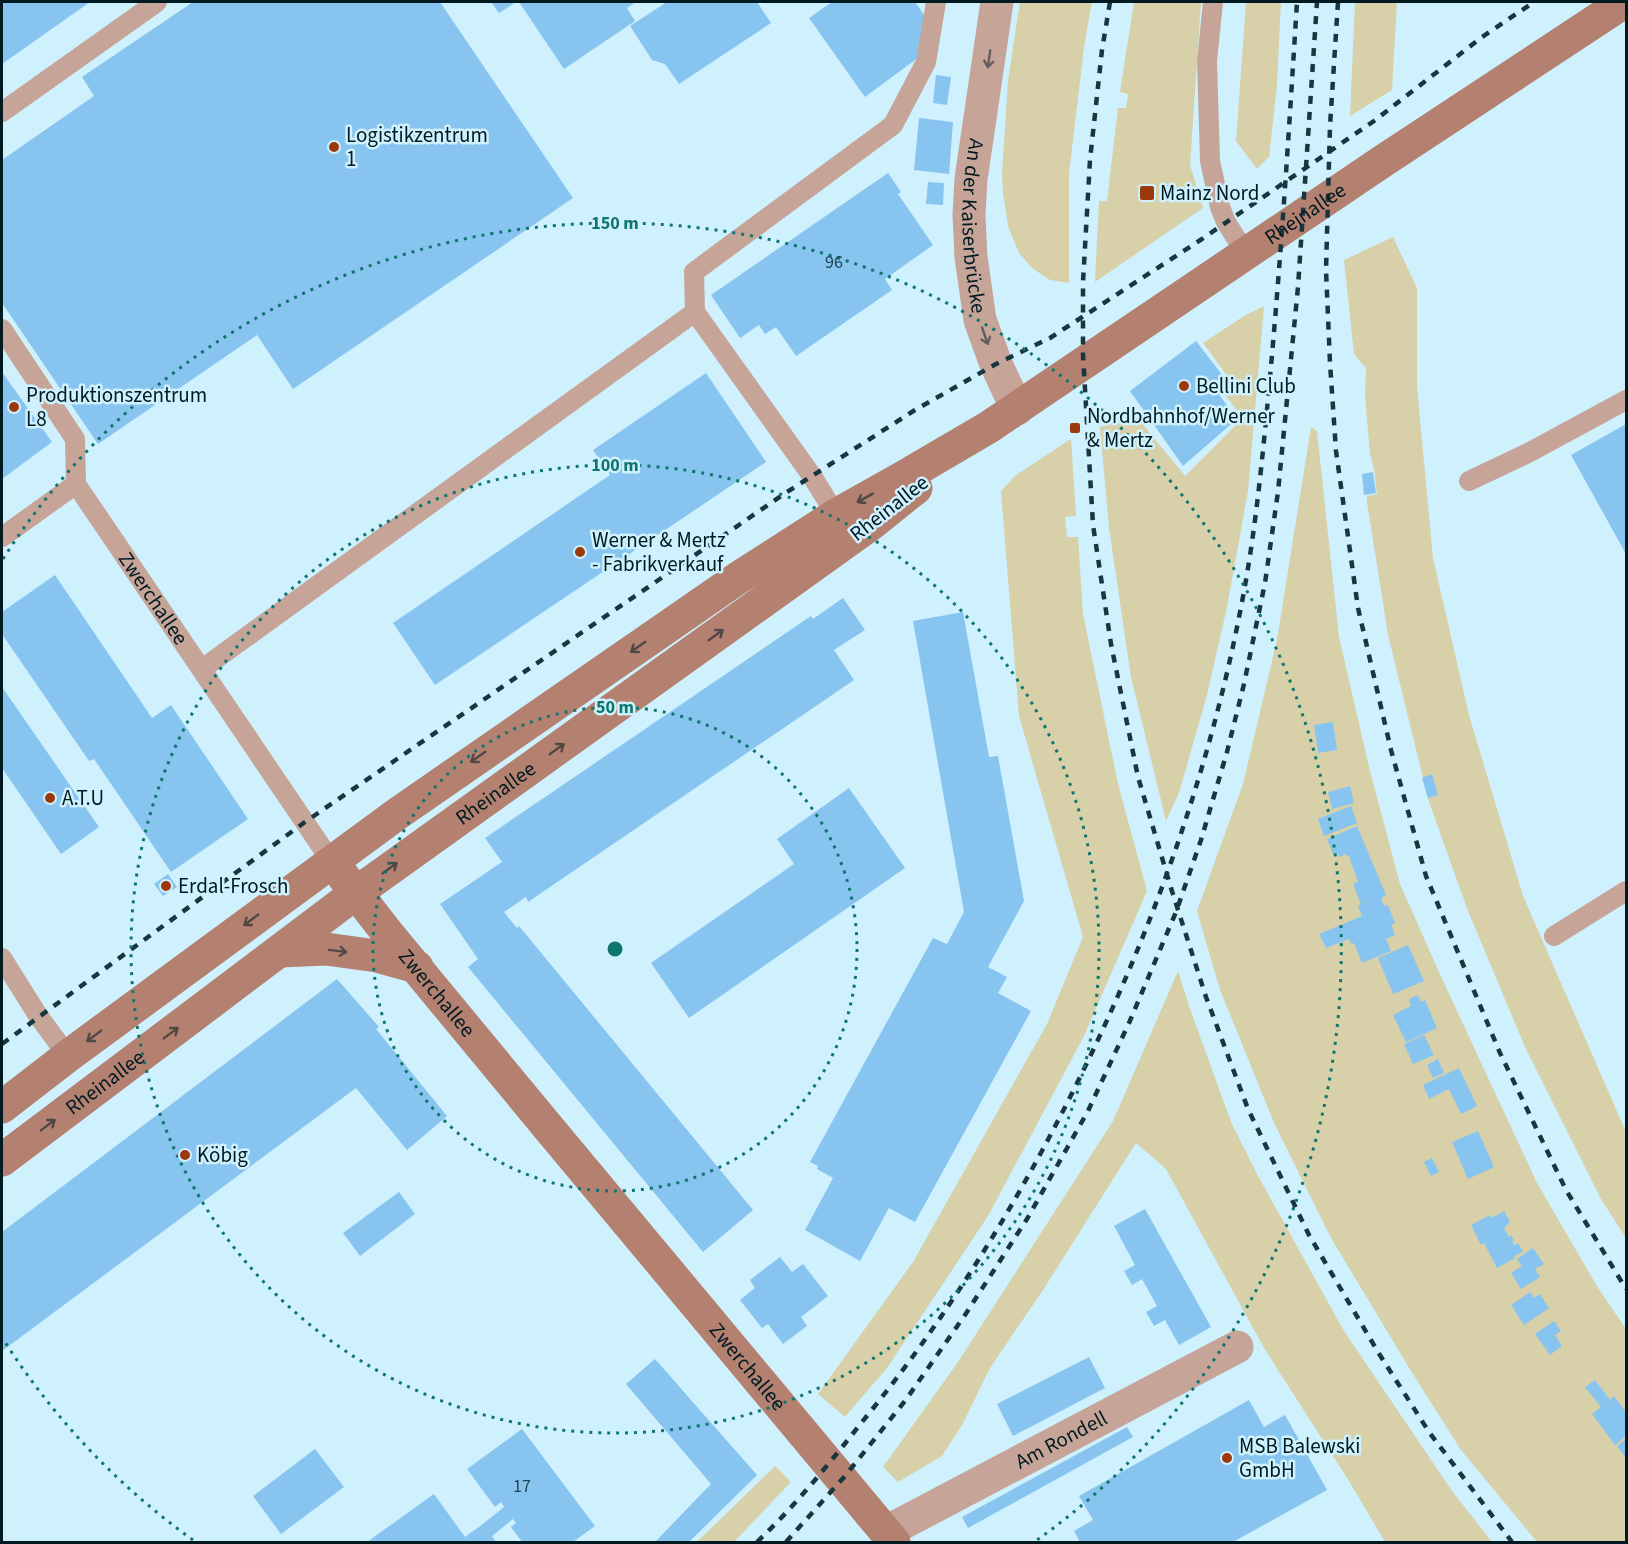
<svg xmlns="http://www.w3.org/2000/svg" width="1628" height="1544" viewBox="0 0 1628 1544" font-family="'Source Sans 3',sans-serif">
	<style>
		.green { fill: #d7d0a9 }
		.building { fill: #87c4ef }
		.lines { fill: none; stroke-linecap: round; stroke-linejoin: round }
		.lane { stroke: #c7a498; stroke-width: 20 }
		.street { stroke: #c7a498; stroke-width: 33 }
		.secondary { stroke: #b48170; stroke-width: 33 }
		.rail { stroke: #19353d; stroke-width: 4.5; stroke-dasharray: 8 8; stroke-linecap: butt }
		.oneway { stroke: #645f5d }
		.oneway2 { stroke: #514845 }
		.ring { fill: none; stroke: #0f766e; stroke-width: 3; stroke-dasharray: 3 6 }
		.poi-dot { fill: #9d380d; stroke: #cef1fd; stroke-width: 2 }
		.labels { text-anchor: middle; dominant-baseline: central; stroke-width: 5; stroke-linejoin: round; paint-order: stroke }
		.number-label { font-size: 18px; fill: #245 }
		.poi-label { font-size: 21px; fill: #001a22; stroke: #cef1fd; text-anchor: start }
		.street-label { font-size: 21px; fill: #001a22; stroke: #cef1fd }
		.centre { fill: #0f766e; stroke: #cef1fd; stroke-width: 3 }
		.ring-label { font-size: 18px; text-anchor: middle; font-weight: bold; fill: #0f766e; stroke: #cef1fd; stroke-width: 5; stroke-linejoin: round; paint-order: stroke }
	</style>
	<rect width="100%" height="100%" fill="#cef1fd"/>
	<path class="green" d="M1020,2H1092L1084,47L1069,174V283L1050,280L1032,268L1019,253L1008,226L1003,193L1002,173L1008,80Z
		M1134,2H1201L1190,165L1203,208L1095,282L1099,201H1107L1118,108H1126L1128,94L1120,92Z
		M1246,2H1281L1277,85L1269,157L1257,169L1236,141Z
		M1355,2H1397L1392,90L1350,116Z
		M1393,237L1417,288V387L1433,558L1469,715L1523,896L1626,1132V1238L1601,1199L1525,1047L1468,911L1429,802L1388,635L1367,502V496L1377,494L1374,469L1370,454L1365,396L1366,368L1354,354L1344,260Z
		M1264,306L1248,491L1227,607L1207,695L1179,793L1166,821L1131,677L1109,528L1100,427L1136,416L1185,476L1237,424L1240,415L1218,385L1228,377L1203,343L1244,316Z
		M1311,427L1317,431L1339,637L1370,771L1400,884L1443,981L1537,1183L1598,1288L1626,1329V1542H1537L1461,1450L1411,1371L1331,1238L1275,1125L1220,990L1197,911L1243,784L1277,640Z
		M1071,439L1076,516L1065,517L1067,537H1078L1083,614L1118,784L1147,891L1084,1036L988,1216L887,1368L845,1417L818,1394L913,1262L1047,1024L1083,937L1019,716L1001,491L1015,476Z
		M1178,971L1189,1006L1231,1122L1257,1174L1344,1331L1452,1491L1492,1542H1385L1349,1481L1264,1348L1166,1169L1136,1143L1043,1290L990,1368L962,1425L942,1456L898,1482L883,1467L958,1362L1113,1121Z
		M775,1466L791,1482L734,1542H697Z"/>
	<path class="building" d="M2,2H90L2,64Z
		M193,2H440L573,198L293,389L257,335L98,444L2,303V160L94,96L82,77Z
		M491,2H516L499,13Z
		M519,2H636L627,8L635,21L564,69Z
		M667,2H757L771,23L679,84L665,64L652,60L630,26Z
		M832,2H915L925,16L919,57L865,97L809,18Z
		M936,75L951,77L947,105L933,103Z
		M919,118L953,122L949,174L914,170Z
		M888,173L901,192L898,194L933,245L885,279L892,290L796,356L776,327L765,334L759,325L740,338L711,295Z
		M928,182L944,183L943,205L926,204Z
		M1196,341L1223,376L1212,385L1237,419L1183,466L1130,391Z
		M2,372L52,442L2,479Z
		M706,373L766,462L435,685L393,623L610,475L593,450Z
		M1626,424V554L1571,455Z
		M1373,472L1376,493L1364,495L1362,474Z
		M55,575L152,718L171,705L248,819L171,872L94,759L89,761L2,634V612Z
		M843,598L865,630L834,650L854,680L528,902L526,897L504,912L517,928L519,926L753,1210L703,1252L468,967L478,959L440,904L502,862L485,838L811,616L813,619Z
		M963,612L989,757L998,756L1024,901L988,967L1007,977L998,993L1031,1011L915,1222L889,1208L860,1261L805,1230L833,1178L817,1169L818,1166L810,1162L933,938L947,944L964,912L913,621Z
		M2,687L99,827L61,854L2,768Z
		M1333,722L1337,750L1318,753L1314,725Z
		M1432,774L1438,795L1428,798L1422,778Z
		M1350,786L1354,803L1332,809L1328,792Z
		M849,788L905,868L689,1018L651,963L794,864L777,839Z
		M1351,806L1357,823L1324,836L1318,819Z
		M1357,826L1386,895L1381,898L1384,906L1388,905L1395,923L1391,925L1395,935L1386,939L1391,951L1362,963L1354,943L1351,944L1349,939L1326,948L1319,934L1362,916L1358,906L1361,904L1353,884L1358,882L1349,856H1347L1346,854L1339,857L1337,853L1333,854L1327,839Z
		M168,874L177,887L163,896L154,884Z
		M1408,945L1424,981L1393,994L1378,958Z
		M337,979L379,1027L376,1029L447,1116L407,1150L356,1088L2,1351V1232Z
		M1418,995L1421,1002L1425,1000L1437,1028L1406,1042L1393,1015L1411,1006L1409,999Z
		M1424,1035L1434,1055L1413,1064L1404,1044Z
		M1438,1059L1444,1073L1433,1078L1427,1065Z
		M1459,1068L1477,1106L1461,1114L1449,1089L1429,1099L1423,1085Z
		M1478,1131L1494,1167L1468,1179L1452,1142Z
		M1432,1158L1439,1172L1431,1176L1424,1162Z
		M399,1192L415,1214L360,1256L343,1233Z
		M1145,1209L1211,1327L1179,1345L1165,1320L1154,1326L1146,1312L1157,1306L1142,1279L1132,1285L1124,1271L1135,1265L1114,1226Z
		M1504,1211L1510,1222L1504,1228L1509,1237L1511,1235L1514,1241L1512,1242L1514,1245L1518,1243L1523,1252L1514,1256L1515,1258L1497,1268L1484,1243L1481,1245L1471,1225L1490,1215L1492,1218Z
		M1533,1248L1544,1264L1535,1269L1540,1277L1521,1289L1511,1273L1522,1266L1517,1259Z
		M780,1257L792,1272L803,1264L828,1296L801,1317L807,1326L783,1344L768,1324L762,1328L740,1300L755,1288L750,1280Z
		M1530,1292L1534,1298L1540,1294L1549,1308L1524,1325L1511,1305Z
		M1554,1321L1561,1331L1555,1335L1562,1346L1550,1355L1535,1334Z
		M1089,1357L1105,1388L1013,1436L997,1404Z
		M655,1359L757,1475L689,1542H655L711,1484L626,1384Z
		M1595,1380L1610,1400L1614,1396L1626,1412L1625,1414L1626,1417V1436L1615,1445L1592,1414L1601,1407L1585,1387Z
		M1249,1400L1264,1427L1285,1415L1327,1490L1233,1542H1080L1074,1531L1093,1520L1079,1496Z
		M1127,1427L1133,1437L968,1528L962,1517Z
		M522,1429L595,1526L573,1542H522L511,1527L516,1523L513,1519L492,1536L496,1542H367L434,1494L465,1537L483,1524L504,1507L501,1502L495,1507L467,1469Z
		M1626,1439V1458L1617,1446Z
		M315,1449L344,1487L281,1534L253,1496Z"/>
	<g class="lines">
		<g class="lane">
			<path d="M1213,2L1207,61L1210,161L1220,207L1226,222L1246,254"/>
			<path d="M2,112L157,2"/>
			<path d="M695,312L812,476L836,515"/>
			<path d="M2,329L75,439L76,484"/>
			<path d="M1469,481L1530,452L1626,400"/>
			<path id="s1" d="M76,484L331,861"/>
			<path d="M2,537L76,484"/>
			<path d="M202,669L695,312L694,272L893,125L926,62L936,2"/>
			<path d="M1554,936L1626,891"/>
			<path d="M2,958L39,1017L68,1056"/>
		</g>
		<g class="street">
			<path id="s2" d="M997,2L971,179L969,215L971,257L980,320L996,364L1017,409"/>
			<path id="s3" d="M886,1532L1237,1347"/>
		</g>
		<g class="secondary">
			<path id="s4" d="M343,876L385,930L552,1132L894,1542"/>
			<path d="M280,951L326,949L377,956L417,967"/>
			<path id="s5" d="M2,1107L68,1056L397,814L738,578L836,515L902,478L989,427L1383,161L1624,2"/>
			<path id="s6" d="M2,1160L356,893L871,524L916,488"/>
		</g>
		<path class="rail" d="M1110,2L1102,50L1090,160L1083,282V355L1093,525L1111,644L1138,777L1171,888L1206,997L1248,1109L1309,1235L1378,1352L1429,1432L1512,1542
			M1338,2L1330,126L1326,270L1330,363L1336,451L1358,608L1391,750L1426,876L1500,1053L1566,1190L1626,1289
			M2,1044L305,822L787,492L915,410L996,364L1050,338L1202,239L1374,121L1482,37L1534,2
			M757,1542C795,1506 829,1464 862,1422C935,1333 997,1236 1051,1134C1143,960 1212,774 1246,580C1257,516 1263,452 1269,388C1281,259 1289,130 1297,2
			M786,1542L845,1476L905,1401L965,1315L1027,1219L1088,1111L1129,1023L1176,912L1201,840L1227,752L1244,684L1265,583L1278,492L1298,287L1317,2"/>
	</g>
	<defs><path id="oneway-shaft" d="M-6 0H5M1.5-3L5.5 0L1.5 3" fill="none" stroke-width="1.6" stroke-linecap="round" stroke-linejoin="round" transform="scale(1.5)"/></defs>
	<g class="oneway">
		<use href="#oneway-shaft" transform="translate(989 59) rotate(98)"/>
		<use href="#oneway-shaft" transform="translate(985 336) rotate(71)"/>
	</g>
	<g class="oneway2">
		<use href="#oneway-shaft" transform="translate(865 498) rotate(151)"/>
		<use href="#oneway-shaft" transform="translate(716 635) rotate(-36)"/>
		<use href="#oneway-shaft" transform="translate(638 647) rotate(145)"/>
		<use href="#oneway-shaft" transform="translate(557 749) rotate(-36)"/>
		<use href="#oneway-shaft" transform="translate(478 757) rotate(145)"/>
		<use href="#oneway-shaft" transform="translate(390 868) rotate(-36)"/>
		<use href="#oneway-shaft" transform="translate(251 920) rotate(143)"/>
		<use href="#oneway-shaft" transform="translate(338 951) rotate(7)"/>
		<use href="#oneway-shaft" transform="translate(171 1033) rotate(-37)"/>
		<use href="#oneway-shaft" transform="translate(94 1036) rotate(143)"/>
		<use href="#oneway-shaft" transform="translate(48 1125) rotate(-37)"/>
	</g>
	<g class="ring">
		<circle cx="615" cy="949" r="242"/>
		<circle cx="615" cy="949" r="484"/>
		<path d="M193 1540A726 726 0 0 1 3 1339M3 559A726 726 0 1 1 1037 1540"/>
	</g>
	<g class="poi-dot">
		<circle cx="334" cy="147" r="6"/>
		<rect x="1139" y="185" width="16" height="16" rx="3"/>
		<circle cx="1184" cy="386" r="6"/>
		<circle cx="14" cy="407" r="6"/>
		<rect x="1069" y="422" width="12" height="12" rx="3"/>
		<circle cx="580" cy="552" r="6"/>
		<circle cx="50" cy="798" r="6"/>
		<circle cx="166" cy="886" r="6"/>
		<circle cx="185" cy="1155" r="6"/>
		<circle cx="1227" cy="1458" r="6"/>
	</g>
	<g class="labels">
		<g class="number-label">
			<text x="834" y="262">96</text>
			<text x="522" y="1486">17</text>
		</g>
		<g class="poi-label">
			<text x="346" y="135">Logistikzentrum<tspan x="346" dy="24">1</tspan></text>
			<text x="1160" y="193">Mainz Nord</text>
			<text x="1196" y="386">Bellini Club</text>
			<text x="26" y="395">Produktionszentrum<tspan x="26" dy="24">L8</tspan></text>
			<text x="1087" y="416">Nordbahnhof/Werner<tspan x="1087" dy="24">&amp; Mertz</tspan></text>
			<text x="592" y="540">Werner &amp; Mertz<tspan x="592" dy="24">- Fabrikverkauf</tspan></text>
			<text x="62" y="798">A.T.U</text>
			<text x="178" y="886">Erdal-Frosch</text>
			<text x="197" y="1155">Köbig</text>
			<text x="1239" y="1446">MSB Balewski<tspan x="1239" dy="24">GmbH</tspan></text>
		</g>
		<g class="street-label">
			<text stroke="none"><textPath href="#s5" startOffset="1581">Rheinallee</textPath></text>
			<text stroke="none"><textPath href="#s2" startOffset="226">An der Kaiserbrücke</textPath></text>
			<text transform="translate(889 508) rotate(-38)">Rheinallee</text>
			<text stroke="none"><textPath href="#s1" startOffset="138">Zwerchallee</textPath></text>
			<text stroke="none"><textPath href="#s6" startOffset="615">Rheinallee</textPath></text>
			<text stroke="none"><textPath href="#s4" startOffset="150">Zwerchallee</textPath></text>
			<text stroke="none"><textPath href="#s6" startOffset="129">Rheinallee</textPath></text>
			<text stroke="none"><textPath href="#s4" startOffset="636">Zwerchallee</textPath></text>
			<text stroke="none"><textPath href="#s3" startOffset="198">Am Rondell</textPath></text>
		</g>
	</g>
	<circle cx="615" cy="949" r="9" class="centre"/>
	<g class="ring-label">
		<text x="615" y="229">150 m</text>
		<text x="615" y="471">100 m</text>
		<text x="615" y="713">50 m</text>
	</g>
	<rect width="1628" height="1544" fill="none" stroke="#001a22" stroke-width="6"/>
</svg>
